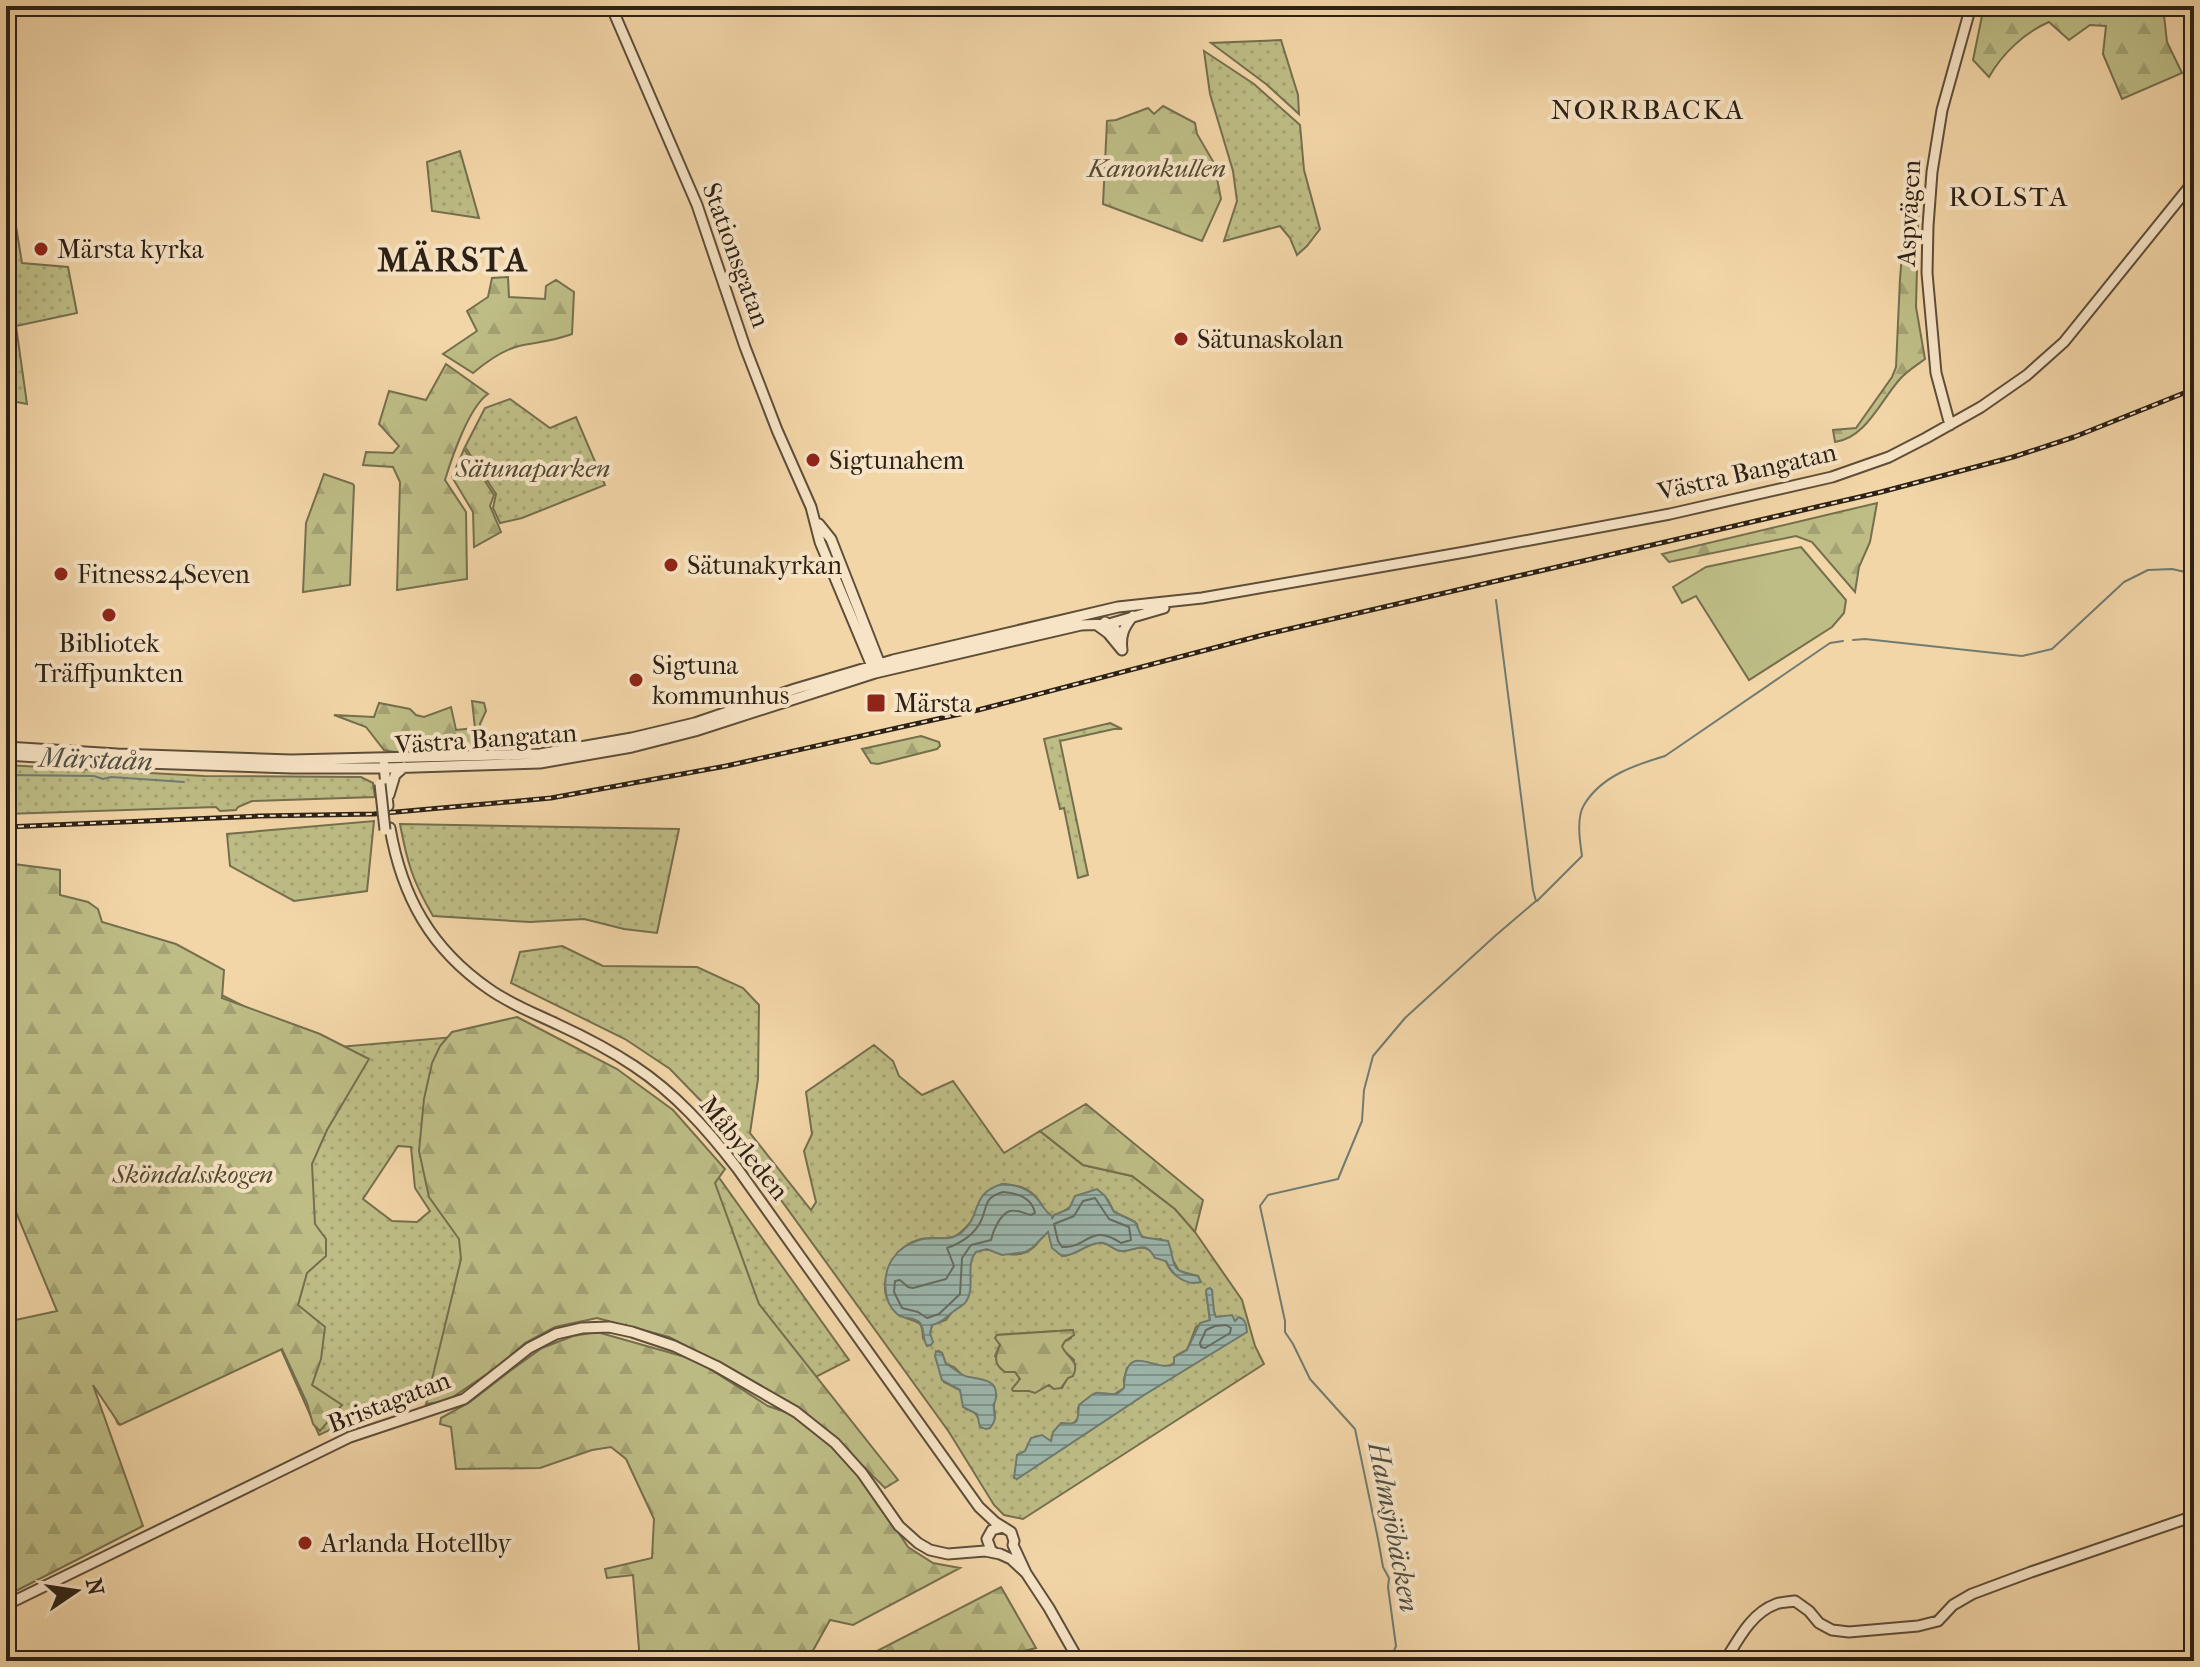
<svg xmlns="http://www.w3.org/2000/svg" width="2200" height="1667" viewBox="0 0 2200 1667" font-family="'IM FELL French Canon',serif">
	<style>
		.grass { fill: url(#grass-dots); stroke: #756f4e; stroke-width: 2; fill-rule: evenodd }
		.forest { fill: url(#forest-firs); stroke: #756f4e; stroke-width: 2 }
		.garden { fill: #bebd86; stroke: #756f4e; stroke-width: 2 }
		.water { fill: url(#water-rules); stroke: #707c72; stroke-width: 2 }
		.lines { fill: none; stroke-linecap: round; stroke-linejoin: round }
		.shore { stroke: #646c62; stroke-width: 2 }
		.stream { stroke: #707c72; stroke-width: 2 }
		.minor-casing { stroke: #5e4e3a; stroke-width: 13 }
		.minor { stroke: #f7e4c6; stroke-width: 9 }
		.rail-casing { stroke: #2c2116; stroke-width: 5 }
		.rail { stroke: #f7e4c6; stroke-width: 2; stroke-dasharray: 6; stroke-linecap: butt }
		.minor-bridge-casing { stroke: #5e4e3a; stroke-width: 13; stroke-linecap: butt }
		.minor-bridge { stroke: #f7e4c6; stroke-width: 9 }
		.poi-dot { fill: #8f2418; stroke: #f7e4c6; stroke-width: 3 }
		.labels { text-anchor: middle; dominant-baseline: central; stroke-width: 8; stroke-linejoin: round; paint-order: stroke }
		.park-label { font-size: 26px; font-style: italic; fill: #504832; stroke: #f7e4c6 }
		.street-label { font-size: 26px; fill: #2c2116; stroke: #f7e4c6 }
		.poi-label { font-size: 26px; fill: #2c2116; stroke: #f7e4c6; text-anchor: start }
		.neighbourhood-label { font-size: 28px; letter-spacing: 2px; fill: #2c2116; stroke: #f7e4c6 }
		.water-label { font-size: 28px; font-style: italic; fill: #4e4e44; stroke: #f7e4c6 }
		.district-label { font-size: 34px; font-weight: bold; letter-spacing: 2px; fill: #2c2116; stroke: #f7e4c6 }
	</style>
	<defs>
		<pattern id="grass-dots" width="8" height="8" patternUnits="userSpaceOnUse" patternTransform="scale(2)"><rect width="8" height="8" fill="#bebd86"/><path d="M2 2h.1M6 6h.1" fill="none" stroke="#a3a273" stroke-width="1.8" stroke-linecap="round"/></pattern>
		<pattern id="forest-firs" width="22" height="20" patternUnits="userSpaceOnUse" patternTransform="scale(2)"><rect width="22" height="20" fill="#bebd86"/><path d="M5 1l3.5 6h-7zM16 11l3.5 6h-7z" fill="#a3a273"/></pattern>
		<pattern id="water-rules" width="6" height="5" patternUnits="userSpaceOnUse" patternTransform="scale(2)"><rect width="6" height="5" fill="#9db8af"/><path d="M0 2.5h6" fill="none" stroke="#80958d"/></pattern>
	</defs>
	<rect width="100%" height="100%" fill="#f3d6a8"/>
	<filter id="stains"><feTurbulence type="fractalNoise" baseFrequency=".0025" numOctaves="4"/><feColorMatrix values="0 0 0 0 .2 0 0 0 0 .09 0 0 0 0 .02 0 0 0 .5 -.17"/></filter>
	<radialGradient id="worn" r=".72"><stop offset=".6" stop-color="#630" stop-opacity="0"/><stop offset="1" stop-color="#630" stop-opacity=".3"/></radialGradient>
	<path class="grass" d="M1281,40L1298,95L1299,114L1266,84L1211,43Z
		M1204,51L1254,84L1300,125L1304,170L1320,229L1307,246L1297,255L1290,238L1280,226L1224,241L1237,201L1233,171L1210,94Z
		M460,151L479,218L432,211L427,162Z
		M13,208L22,263L68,267L77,313L16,326L27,404L6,400V210Z
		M510,399L550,428L576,417L605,485L522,518L500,523L493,508L496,494L465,447L485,408Z
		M1110,723L1122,729H1114L1060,741L1088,875L1078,878L1064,808L1060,809L1044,739Z
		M6,765L204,776L361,777L373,783L375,797L252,801L238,807L236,810L220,811L216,807L6,814Z
		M374,821L367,891L294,901L230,866L227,834Z
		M400,824L679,829L657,933L624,929L584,919L530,922L433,916C413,882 407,862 400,824Z
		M6,855L24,889L182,975L327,1048L512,1032L695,1144L849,1360L794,1388L724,1345L569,1309L436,1393L364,1414L319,1435L281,1349L118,1424L6,1175ZM398,1146L411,1147L415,1188L430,1211L417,1222L392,1221L363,1199Z
		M562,946L603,966L697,967L743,988L759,1005L758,1079L750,1133L811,1210L816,1202L804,1151L812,1134L806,1092L874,1045L893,1061L899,1076L922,1095L953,1081L1004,1153L1040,1131L1083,1165L1132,1176L1175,1209L1195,1232L1242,1300L1255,1346L1264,1364L1023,1519L1004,1515L994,1505L949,1432L734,1135L670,1069L625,1039L511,983L520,952ZM1002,1184C1010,1185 1019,1185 1026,1189C1047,1201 1052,1229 1035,1246C1014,1266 993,1244 976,1251L970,1260L969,1290L946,1320L932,1325L930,1333L923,1338C922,1321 920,1323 906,1318C895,1314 886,1302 885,1290C884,1267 898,1245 921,1239C933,1236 946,1242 957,1235C968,1229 992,1196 1002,1184ZM1097,1190L1108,1200L1114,1212L1132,1220L1137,1224L1139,1235L1151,1240L1161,1239L1179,1271L1198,1276L1193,1283C1179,1278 1171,1275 1166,1261C1157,1258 1154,1251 1145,1248C1136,1245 1129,1252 1120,1251C1112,1249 1107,1241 1097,1243C1083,1246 1077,1255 1062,1256L1054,1215C1076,1209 1076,1193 1097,1190ZM1206,1291L1216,1317H1226L1235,1322L1238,1320L1246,1332L1144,1395L1017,1479V1455L1025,1452L1028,1446L1051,1441C1056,1432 1056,1420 1070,1425L1074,1423L1079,1417L1078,1408C1087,1398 1098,1390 1113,1395L1124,1388V1379L1127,1368C1141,1358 1149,1362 1164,1368L1174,1364L1177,1355L1187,1350L1196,1327L1210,1320ZM1072,1330L1071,1338L1065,1341L1062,1346V1349L1074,1360L1073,1376L1068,1377L1062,1388L1048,1385H1015L1019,1383V1375L1015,1372H1010L995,1356L1000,1345L997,1335ZM939,1351L942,1353L946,1364L954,1367L963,1376L995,1390L994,1407L995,1418L978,1417L974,1412L966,1409L960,1390L944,1382L936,1358Z"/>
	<path class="forest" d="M1984,6H2163L2167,42L2182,73L2122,99L2103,54L2106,26L2090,25L2069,40L2049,22C2025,32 2002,54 1989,77L1973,60Z
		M1163,106L1195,123L1197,134L1214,163L1221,199L1202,241L1103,204L1107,121L1116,120L1148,108L1154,114Z
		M1908,181L1919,190L1916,307L1925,359C1917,365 1907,371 1900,379C1881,400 1866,438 1835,442L1833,430L1856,428L1892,377L1896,367L1900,279Z
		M508,277L509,297L545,299L546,286L556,280L574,292L572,334C554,341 537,342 519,346C503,350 486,362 473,373L443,354L477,331L467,311L488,297L492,278Z
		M446,364L488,394C469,407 452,457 445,480L466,512L467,579L397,590L400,482L393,467L363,465L366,452L393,453L399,446L379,424L389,391L426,400Z
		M464,449L494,495L490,506L501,532L474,547L473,512L452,477Z
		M324,474L353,484L354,486L350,585L303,592L306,523Z
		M1877,503L1870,542L1859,567L1855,592L1812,542L1796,536L1669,562L1662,554Z
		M472,701L484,703L486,711L480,724L481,733L515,735L517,741L527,739L521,746L394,752L384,750L366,727L334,715L374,717L379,703L410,709L416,715L424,717L451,707L456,730L475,728Z
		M921,736L939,742L940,746L937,749L878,764L871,763L862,749Z
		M6,863L60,870V895L88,902L98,909L102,922L176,944L224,970L222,998L320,1034L369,1059L327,1130L312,1164L315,1224L326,1239V1256L307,1273L298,1305L325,1327L321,1359L312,1385L342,1405L320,1431L313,1424L307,1403L282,1349L120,1425L93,1385L143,1526L6,1596V1322L57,1311L6,1188Z
		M517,1017L617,1069L673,1110L725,1169L715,1183L759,1304L898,1480L885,1488L845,1448L800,1411L745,1377L669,1337L597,1318L555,1327L525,1343L497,1367L447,1401L426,1404L461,1259L459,1239L429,1197L419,1151L424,1099L432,1063L440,1046L452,1032Z
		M1086,1104L1203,1200L1195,1232L1175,1209L1132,1176L1083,1165L1040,1131Z
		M1073,1330L1074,1335L1065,1341L1062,1346C1066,1358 1081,1360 1073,1376L1068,1378L1061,1388L1054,1389L1049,1385L1035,1393L1029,1391H1013L1012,1389L1020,1379L1015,1372H1005C993,1364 995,1356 1000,1345L995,1338L997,1335Z
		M597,1332L696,1360L768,1406L797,1416L843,1454L879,1503L908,1547L933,1563L960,1568L853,1625L830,1620L811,1654L803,1661H640L633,1575L607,1578L605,1569L652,1558L654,1519L626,1459L611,1447L592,1450L540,1468L456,1469L451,1427L440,1424L441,1418L470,1402L510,1371L542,1348L573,1336Z
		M1001,1587L1036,1648L984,1661H878L875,1652Z"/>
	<path class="garden" d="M1801,547L1846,600L1844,613L1832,627L1749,680L1696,596L1682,603L1673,587L1706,567Z"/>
	<path class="water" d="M1002,1184C1017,1185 1029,1188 1039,1201C1044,1207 1044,1211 1052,1216V1219L1054,1215L1069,1209L1075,1196L1097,1189L1105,1196L1114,1212L1135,1222L1142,1237L1168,1241C1177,1263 1166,1271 1198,1276L1201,1282C1185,1286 1172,1275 1166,1261L1155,1258C1144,1238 1137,1252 1121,1251C1112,1250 1108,1241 1098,1243C1084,1245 1077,1255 1062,1256L1052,1248L1048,1232L1032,1248L1025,1252L1002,1255L987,1249L976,1252C964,1266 977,1288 965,1303C962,1306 956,1309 954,1311C944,1318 945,1321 932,1325L930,1333L933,1342L931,1345L927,1346C922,1339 925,1329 920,1323C914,1316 904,1320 897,1314C882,1301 882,1272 894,1257C899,1249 910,1243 919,1240C932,1235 948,1243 961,1233C983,1215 969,1194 1002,1184Z
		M1210,1288L1212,1290L1214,1312L1216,1317L1232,1315L1235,1321L1239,1317C1246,1320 1246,1324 1247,1332L1144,1395L1017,1479L1014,1478L1017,1455L1025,1451L1031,1438L1042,1435L1051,1441L1053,1432L1061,1423C1081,1425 1077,1421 1079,1405C1102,1386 1092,1395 1117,1394L1124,1388C1125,1338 1155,1374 1174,1364V1357L1187,1350L1200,1323L1210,1320L1206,1291L1207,1289Z
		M936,1351L942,1353L946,1364C954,1367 960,1376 969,1377C980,1379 998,1379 996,1397C994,1409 993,1397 994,1410C995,1418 996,1421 990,1428L986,1429L980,1427L977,1414L963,1407L960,1390L942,1380L935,1356Z"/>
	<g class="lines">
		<path class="shore" d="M1003,1192C1017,1193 1032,1198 1035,1213L1031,1215C1025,1214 1017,1209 1010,1211C1000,1214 993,1231 991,1240L971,1245L962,1258L960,1294L939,1314L927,1318L918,1312L902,1308L894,1292L895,1281L900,1280L908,1287L913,1288L946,1279L954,1266L947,1248C961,1243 974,1235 981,1221C988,1206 983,1198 1003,1192Z
			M1095,1198L1109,1219L1129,1227L1131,1240L1121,1243C1090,1222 1087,1249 1062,1247L1058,1241L1054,1224L1074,1216L1083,1201Z
			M1226,1325L1231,1328L1230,1333L1205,1348L1201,1347L1200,1343L1206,1330L1215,1326Z"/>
		<path class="stream" d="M1853,640L1865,639L2022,656L2052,649L2124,582L2148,570L2172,569L2194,574
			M6,775L94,776L103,779L111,777L184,782
			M1537,901L1582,856C1580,842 1576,818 1584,805C1601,776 1635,765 1665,756L1830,643L1843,641
			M1396,1661L1393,1653L1396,1646L1388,1587L1389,1578L1383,1567L1378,1539L1355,1429L1310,1379L1293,1344L1285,1332V1321L1260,1206L1268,1195L1338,1179L1362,1121L1364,1090L1373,1056L1405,1018L1495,936L1536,901L1533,890L1496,600
			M1771,1661L1781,1657L1790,1661"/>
		<g class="minor-casing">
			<path id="minor" d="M611,6L697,205L745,347L777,430L811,507L820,542L874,671
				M1950,425L1936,373L1927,273L1928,226L1932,172L1942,110L1971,6
				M819,524L831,539L881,667
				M1105,622L1115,629L1121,637
				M1097,625L1108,633L1122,650
				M1122,650C1120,635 1124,627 1133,616
				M6,747L117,754L291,760L540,754L632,738L695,723L795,689L893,660L1118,607L1202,598L1465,552L1670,514L1832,477L1889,457L1926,438L1981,407L2027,375L2064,342L2194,181
				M6,755L116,762L292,768H385L540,763L632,747L695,731L875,673L1081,625L1109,624L1164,608
				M384,765L388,806
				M389,795L395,775L404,767
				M390,828C402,897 431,949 489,989C510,1004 536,1014 559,1025C585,1037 610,1050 634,1066C675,1093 707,1129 737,1168L979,1507L995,1522L1011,1532L1014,1541L1013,1545L1026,1573L1049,1608L1079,1661
				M995,1553L991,1550L987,1539L992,1530L1003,1527
				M6,1605L350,1437L464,1399L529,1348L556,1334L582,1328L609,1327L632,1332L674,1346L716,1366L796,1412L835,1443L862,1473L899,1526L918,1543L930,1550L948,1554L985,1551L1000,1554L1011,1559L1026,1573
				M1725,1661C1738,1640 1751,1613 1776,1604C1781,1602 1789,1602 1795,1601L1809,1611L1819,1623L1832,1630L1849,1632L1918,1626L1938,1621L1953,1605L1972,1594L2031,1572L2194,1516"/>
		</g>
		<use href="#minor" class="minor"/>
		<g class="rail-casing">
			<path id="rail" d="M6,827L259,816L374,814L551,798L726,766L978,710L1263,635L1881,492L2013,457L2074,437L2194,389"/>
		</g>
		<use href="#rail" class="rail"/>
		<g class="minor-bridge-casing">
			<path id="minor-bridge" d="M380,784L385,830"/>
		</g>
		<use href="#minor-bridge" class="minor-bridge"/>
	</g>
	<g class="poi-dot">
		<circle cx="41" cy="249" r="8"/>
		<circle cx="1181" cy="339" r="8"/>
		<circle cx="813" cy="460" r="8"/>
		<circle cx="671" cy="565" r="8"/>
		<circle cx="61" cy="574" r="8"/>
		<circle cx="109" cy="615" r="8"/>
		<circle cx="636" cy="680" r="8"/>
		<rect x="866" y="693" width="20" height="20" rx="4"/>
		<circle cx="305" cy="1543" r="8"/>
	</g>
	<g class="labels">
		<g class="park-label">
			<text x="1157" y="168">Kanonkullen</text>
			<text x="533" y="468">Sätunaparken</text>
			<text x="193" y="1174">Sköndalsskogen</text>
		</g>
		<g class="street-label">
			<text transform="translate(1909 213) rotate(-87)">Aspvägen</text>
			<text transform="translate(736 255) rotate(70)">Stationsgatan</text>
			<text transform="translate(1747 472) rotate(-13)">Västra Bangatan</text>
			<text transform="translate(486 739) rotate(-4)">Västra Bangatan</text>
			<text transform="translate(744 1148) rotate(51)">Måbyleden</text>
			<text transform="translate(389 1402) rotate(-21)">Bristagatan</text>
		</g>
		<g class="poi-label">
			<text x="57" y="249">Märsta kyrka</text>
			<text x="1197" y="339">Sätunaskolan</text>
			<text x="829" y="460">Sigtunahem</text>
			<text x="687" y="565">Sätunakyrkan</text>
			<text x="77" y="574">Fitness24Seven</text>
			<text x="109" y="643" text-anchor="middle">Bibliotek<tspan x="109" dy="30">Träffpunkten</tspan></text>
			<text x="652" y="665">Sigtuna<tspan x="652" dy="30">kommunhus</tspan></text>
			<text x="894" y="703">Märsta</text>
			<text x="321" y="1543">Arlanda Hotellby</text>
		</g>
		<g class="neighbourhood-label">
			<text x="1648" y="109">NORRBACKA</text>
			<text x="2009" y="196">ROLSTA</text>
		</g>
		<g class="water-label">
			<text transform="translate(96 759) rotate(2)">Märstaån</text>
			<text transform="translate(1394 1527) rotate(79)">Halmsjöbäcken</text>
		</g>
		<g class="district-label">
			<text x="453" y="260">MÄRSTA</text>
		</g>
	</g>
	<rect width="2200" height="1667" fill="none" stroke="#f3d6a8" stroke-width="32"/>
	<rect x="8" y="8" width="2184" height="1651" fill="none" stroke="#2c2116" stroke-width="4"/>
	<rect x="16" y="16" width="2168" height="1635" fill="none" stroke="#2c2116" stroke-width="2"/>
	<g transform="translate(76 1591) rotate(77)" stroke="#f7e4c6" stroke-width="6" paint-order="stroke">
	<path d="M0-6L14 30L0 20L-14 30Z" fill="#2c2116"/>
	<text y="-12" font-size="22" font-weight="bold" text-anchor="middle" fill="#2c2116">N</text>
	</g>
	<rect width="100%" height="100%" filter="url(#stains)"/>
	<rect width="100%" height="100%" fill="url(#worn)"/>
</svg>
